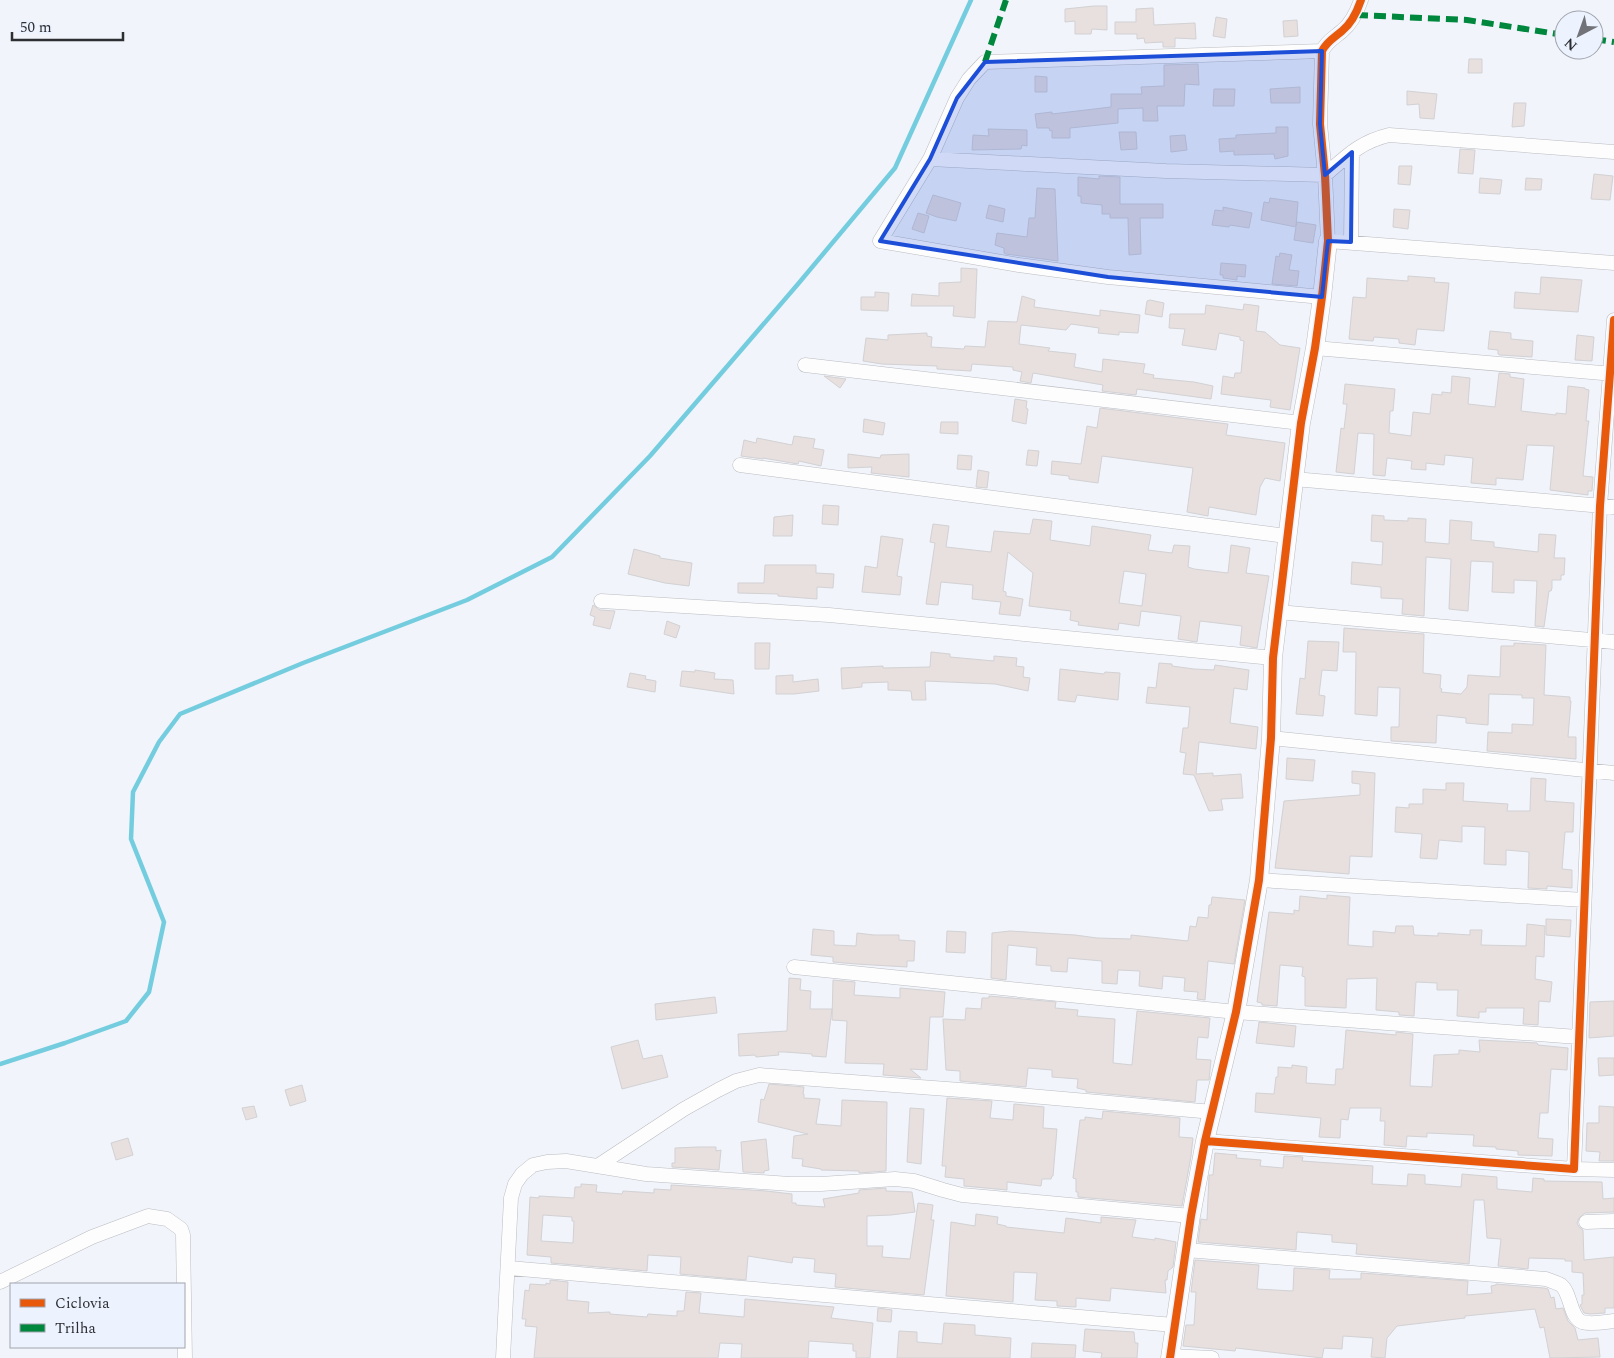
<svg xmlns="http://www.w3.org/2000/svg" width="1614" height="1358" viewBox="0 0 1614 1358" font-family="Spectral,serif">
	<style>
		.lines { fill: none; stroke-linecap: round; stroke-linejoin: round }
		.stream { stroke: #74cdde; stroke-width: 4.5 }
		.building { fill: #e8dfdf; stroke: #d2d1d3; fill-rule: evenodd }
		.minor-casing { stroke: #babcc1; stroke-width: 15 }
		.tertiary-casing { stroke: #babcc1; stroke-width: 19 }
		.minor { stroke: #fdfdfe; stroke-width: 14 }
		.tertiary { stroke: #fdfdfe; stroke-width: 18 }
		.quiet { stroke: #00873e; stroke-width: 6; stroke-dasharray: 12 6; stroke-linecap: butt }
		.cycleway-casing { stroke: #edf3fe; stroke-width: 11 }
		.cycleway { stroke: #e8590c; stroke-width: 8 }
		.marked { fill: #1d4ed8; fill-opacity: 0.2; stroke: #1d4ed8; stroke-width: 4; stroke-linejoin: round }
	</style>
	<rect width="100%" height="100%" fill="#f1f4fa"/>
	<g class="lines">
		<path class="stream" d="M0,1064L65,1043L126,1021L149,992L164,922L131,839L133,792L159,742L180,714L303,663L467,600L552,557L650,456L798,284L895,168L971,0"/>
	</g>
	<path class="building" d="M1094,6H1107V30L1092,29L1091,34H1075V21L1065,22V9Z
		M1153,8L1154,25L1195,23L1196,39L1175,38V47H1163V42L1145,43L1144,38L1137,39V34H1115V22H1136V9Z
		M1216,17L1227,19L1225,38L1213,36Z
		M1297,20L1298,36L1284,37L1283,21Z
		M1469,59H1482V73H1468Z
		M1198,64L1199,85L1185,84L1184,106H1157L1158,121H1143V108L1118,109V123L1070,128V138H1052V130L1050,131L1049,128H1037L1035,114L1052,112V114L1111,107V94H1142L1141,87L1164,86V65Z
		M1035,76L1047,77V92H1035Z
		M1300,87V103H1271L1270,89Z
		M1214,89H1235L1234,106H1213Z
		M1407,91L1437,94L1434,119L1420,118L1419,104L1407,105Z
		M1514,103H1526L1524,126L1512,127Z
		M1276,127H1288V156L1275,159L1274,154L1234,155V151L1220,152L1219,139L1236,138V135L1276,133Z
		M988,129L1027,130V146L1022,145L1021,149L972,150L973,135L989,136Z
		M1119,132H1136L1137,149L1121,150Z
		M1185,135L1187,150L1171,152L1170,136Z
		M1460,149L1475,150L1473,174L1458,173Z
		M1399,166H1412L1410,185L1398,184Z
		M1594,174L1613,176L1610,200L1591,199Z
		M1099,176L1120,177V204H1163V218H1140L1141,254L1129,255L1128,218H1110V214H1102V205L1081,203V196H1078V177L1099,179Z
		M1480,178L1502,180L1500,194L1479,193Z
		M1526,178L1542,179L1541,190H1525Z
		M1037,188L1055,189L1058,261L1006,254L1004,253V248L995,245L997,233L1027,237L1029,218H1035Z
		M933,195L961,203L956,221L937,217L926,213Z
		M1270,198L1298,202L1296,226L1297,222L1316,225L1313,243L1294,240L1296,227L1261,220L1264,202L1269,203Z
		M989,205L1005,209L1003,222L986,218Z
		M1223,207L1252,213L1249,228L1230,225L1229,227L1212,225L1215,210L1223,211Z
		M1394,209L1410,210L1408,229L1393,227Z
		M918,213L929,216L924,233L912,229Z
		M1280,253L1292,255L1289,270L1299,271L1297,286L1272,284L1276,256L1279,257Z
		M1221,263L1246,265L1245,277L1237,276V280L1223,278V275H1220Z
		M961,268L977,269L975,318L953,316L954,306H911L912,294L939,296V283L961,282Z
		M1408,276L1435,278L1434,282L1449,283L1444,331L1417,329L1415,345L1399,343V339L1374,337L1373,341L1349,339L1353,297L1366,298L1367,278L1408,281Z
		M1541,277L1582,280L1578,312L1514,308L1515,292L1540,294Z
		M875,292L889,293L888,311L861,310V297H875Z
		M1022,296L1035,300L1034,307L1100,316V310L1140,315L1138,333L1119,332V335L1098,333L1099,328L1071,324L1066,330L1021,325L1019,344L1050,348L1048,351L1076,354L1074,367L1102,372L1103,359L1145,364L1143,373L1154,375L1153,378L1194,382L1213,386L1211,399L1137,389L1136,395L1102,391L1103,385L1033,373L1031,383L1020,381L1022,372L1013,370V367L972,364L971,371L937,369V366L882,364L863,361L866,338L888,340V335L927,333V336L932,337L931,347L964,349L965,346L985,347L988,321L1017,322Z
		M1150,300L1164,303L1162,317L1145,314L1147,301Z
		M1244,304L1259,306L1256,331L1265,332L1280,345L1300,348L1290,410L1270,407L1271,400L1221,394L1223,376L1234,378L1235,373H1241L1244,341L1240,340V337L1219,333L1216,350L1182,345L1185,329L1169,328L1170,314H1205L1206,305L1243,310Z
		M1490,331L1511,333V339L1533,341L1532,357L1500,355L1498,354V350L1488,349Z
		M1577,335L1594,337L1592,361L1575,360Z
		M1499,373L1510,374V377L1524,379L1521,411L1556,415V413L1566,414L1568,386L1585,388V389L1589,390L1586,421H1589L1588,426L1583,476L1593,477L1592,491H1588V495L1550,490L1554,446L1527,445L1523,480L1496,478V485L1471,483L1473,458L1445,455L1444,465L1426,463V470L1411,469L1412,461L1387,458L1385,476L1373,475L1374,434L1358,433L1354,474L1336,472L1341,428L1344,429L1347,404H1343L1345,384L1395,389L1393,411H1390L1389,433L1411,436L1413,412L1430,414L1432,394L1442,395V392L1451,393L1452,376L1470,378L1468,404L1495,407Z
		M824,376L846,379L840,388Z
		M1015,399L1027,401L1026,408L1028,409L1026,424L1012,421Z
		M1100,408L1228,424L1226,435L1285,443L1280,481L1265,478L1260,487L1256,515L1209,507L1208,516L1187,512L1193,468L1102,456L1098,483L1069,479V476L1051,474L1052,461L1081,464L1087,426L1097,428Z
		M864,419L885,423L883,435L863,432Z
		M941,422H958V434L940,433Z
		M794,436L815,439L813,448L824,450L821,466L799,461L798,464L763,458V459L741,456L744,440L756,443L757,438L792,445Z
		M1028,450L1039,451L1037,466L1026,465Z
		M848,454L880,458L881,455L909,454V477L871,473L872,467L848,468Z
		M958,455L972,456L971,470L957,469Z
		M978,470L989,472L987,488L976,487Z
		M823,505L839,506L838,525L822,524Z
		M793,515L792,536H773L774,517Z
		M1372,515L1384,516V520L1408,521V518L1426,519L1425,542L1449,544L1450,520L1472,522L1471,540L1494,542V547L1538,552L1539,534L1556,535L1554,558H1565L1564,575H1561V580H1552V588L1551,591H1549L1544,627L1535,626L1537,581L1514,580V593L1492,592L1493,562L1471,561L1468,611L1449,609L1451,559L1426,557L1424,616L1402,614L1403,599L1381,598V587L1351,584L1352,562L1382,565L1383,542L1371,541Z
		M1033,519L1052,521L1050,540L1090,546L1092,526L1151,535L1148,550L1172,553L1174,545L1190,546L1188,567L1194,569L1228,573L1231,545L1250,548L1246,573L1269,576L1257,648L1240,645L1242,626L1200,621L1197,642L1178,639L1181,616L1141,611L1139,626L1119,623L1118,630L1078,625L1079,622L1070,620L1071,611L1029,606L1033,573L1008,552L1003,591L1006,592V596L1023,599L1020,616L999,614L1001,602L972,599L973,585L941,582L938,605L926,604L935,543L930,542L933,524L949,526L946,547L991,552L994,531L1030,534ZM1124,571L1146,574L1142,606L1119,603Z
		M881,536L903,539L897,576L902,577L900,595L862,592L865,566L877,568Z
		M634,549L660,556V558L692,563L689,586L665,583L628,574Z
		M765,565H816V573L834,574L833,588L817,587V599L778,596V594L738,593V583H764Z
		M593,605L600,610L615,611L610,629L593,625L595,617L590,615Z
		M667,621L680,626L676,638L664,634Z
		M1344,628L1424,634L1423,673L1441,675L1440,688L1442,689L1441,692L1461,694L1467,687L1468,675L1500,677L1501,646H1514V643L1546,645L1544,695L1570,697V701H1571L1568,737H1576V759L1487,751L1488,732L1512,733V724L1533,725L1534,698H1522V695L1489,694L1488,725L1466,723V718L1437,715L1436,743L1391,741V727H1399L1400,688L1378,687L1377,716L1355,714L1356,652H1343Z
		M1308,641L1339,642L1337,671L1322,670L1319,695L1325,696L1323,716L1296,714L1300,678L1305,679Z
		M755,643H770L769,669H755Z
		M931,652L950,654V657L994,661V656L1017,658L1016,666L1024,667L1023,677L1030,678L1028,691L995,684L925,681L926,700H912L911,691L888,690V682L862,683V687L842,689L841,668L883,666V668L930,667Z
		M1159,663L1172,664V666L1194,669L1214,670L1215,665L1249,670L1247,690L1234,688L1230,723L1258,727L1256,749L1199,742L1196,774L1213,773V776L1241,774L1243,798L1221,799L1223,810L1209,811L1194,775L1183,774L1186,753L1180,752L1183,728H1188L1190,707L1146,703L1148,687L1156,688Z
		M1060,669L1104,674L1105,672L1120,673L1118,700L1077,695L1075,702L1058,700Z
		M695,670L715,673L714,679L733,680L734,694L680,686L682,671L695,672Z
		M630,673L646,676L645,679L656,681L655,692L627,687Z
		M793,675V682L818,679L819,691L794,694H776V676Z
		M1287,758L1315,760L1313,781L1286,779Z
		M1352,771L1375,773L1372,857L1350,856L1349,874L1275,868L1284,801L1360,795V784L1352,783Z
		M1531,778L1546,779L1545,801L1574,803L1573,832H1565L1562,869L1572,870V888L1547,886V889L1528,888L1529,852L1506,850V865L1484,864L1485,827L1462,826V842L1439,840L1437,859L1420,858L1422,834L1395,832L1396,807L1409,808V804H1423V789L1446,790V783H1464L1463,801L1508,804L1507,811H1530Z
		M1327,895L1350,897L1348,945L1373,947V931L1395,933L1396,926H1413L1414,935L1438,936V933L1470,935V930H1482L1481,945L1526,946L1527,924L1545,926L1544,957L1536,956L1535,979L1552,982L1550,1002L1539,1001L1538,1025L1523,1024L1524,1008H1486V1012H1479V1018L1457,1016L1458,990H1437V983L1416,982L1414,1016L1399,1015V1012L1376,1010L1377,978L1347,979L1346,1008L1305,1006V977L1302,976L1303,967L1280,965L1277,1006L1262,1005V1003L1257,1002L1269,912L1294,914V910L1299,911L1300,896L1327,899Z
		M1212,897L1245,900L1234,964L1208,961L1205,1000L1197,999L1198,992L1184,991L1185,978L1163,976L1162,989L1139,986L1140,971L1118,970L1117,984L1102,983V961L1068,958L1067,972L1051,971V966L1036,965L1037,948L1008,945L1006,980L991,978L992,933L1010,931L1075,935L1097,938L1131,939V935L1188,941L1190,926L1196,927L1198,917L1208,918L1209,905H1211Z
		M1546,919L1571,920L1570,937L1546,935Z
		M813,929L834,931V945L856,946L857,933L874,935H899V940L915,941L914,961H907V967L856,964L833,962V957L811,955Z
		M947,931L966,932L965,953L946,952Z
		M789,978L801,979L800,990L811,991L810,1009H832L826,1057L812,1056V1054L785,1052H778L779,1055L756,1057L755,1055L739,1056L738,1034L787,1031Z
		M833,980L855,982L854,995L900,998V988L945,992L943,1017H930L927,1070L910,1069L921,1078L883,1075L884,1064L845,1063L847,1021L832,1020Z
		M989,996L1056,1002L1055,1008L1078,1010L1077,1016L1115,1019L1113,1063L1132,1065L1137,1011L1210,1018L1208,1038L1198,1037L1196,1059L1211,1060L1209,1080H1197L1195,1102L1086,1092V1090L1077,1088L1078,1079L1052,1077V1070L1028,1068L1026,1087L960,1081V1071L946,1070L943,1019L965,1020L966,1008L981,1009L982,998H989Z
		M715,997L717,1013L656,1020L655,1004Z
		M1614,1001V1036L1589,1038L1590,1002Z
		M1259,1022L1296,1026L1294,1047L1256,1043Z
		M1346,1030L1396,1035V1032L1413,1034L1410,1086L1432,1087L1434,1055L1459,1054V1050L1480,1052L1479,1040L1537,1043L1538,1045L1568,1048L1567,1070L1551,1069L1548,1113H1540L1538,1138L1553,1139L1552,1156L1518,1155V1151L1496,1149V1147L1473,1146L1474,1135L1427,1133V1137L1407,1136L1406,1147L1384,1145L1385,1121H1380L1381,1108H1350L1348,1120L1341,1119L1340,1138L1319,1137L1321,1118L1255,1112L1256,1093L1274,1094L1276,1077H1278V1067L1292,1068V1065L1307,1067L1306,1083L1335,1085L1336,1069H1343Z
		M638,1040L643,1059L662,1055L668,1077L622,1089L611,1047Z
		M1598,1058H1614V1075L1599,1076Z
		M769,1084L804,1087L803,1094H804V1098L820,1099L816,1124L841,1126L842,1100L887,1102L886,1171L859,1173V1171L821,1170V1169L802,1166L803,1159L792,1158L794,1136L808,1134L758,1122L761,1099L764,1100Z
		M302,1085L306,1101L290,1106L285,1090Z
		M947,1098L992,1101L990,1118L1013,1120L1014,1104L1044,1107L1043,1128L1057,1129L1053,1176H1052L1051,1179H1042L1041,1186L1007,1182V1190L964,1186V1179L945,1177L946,1166H942Z
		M254,1106L257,1117L246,1120L242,1108Z
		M1599,1106L1614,1107V1161H1599L1600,1152L1586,1151L1587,1123H1599Z
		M910,1108L924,1109L921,1164L907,1162Z
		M1103,1111L1180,1118L1179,1137L1193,1138L1191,1156L1182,1206L1078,1197V1192H1076V1179L1073,1178L1080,1120H1085V1117L1102,1119Z
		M128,1138L133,1155L116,1160L111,1143Z
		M766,1139L769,1170L764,1171V1173L743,1172L741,1142Z
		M698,1147H716V1151L721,1150L719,1170L672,1167V1163H675V1148Z
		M1215,1153L1237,1155L1236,1158L1261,1160L1260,1166L1283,1168L1284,1156L1303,1157L1302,1161L1373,1166L1372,1184L1407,1186L1408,1174L1425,1175V1184L1461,1187L1462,1174L1497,1177V1189L1532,1192L1533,1178L1544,1179V1181L1602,1182L1603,1199L1614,1198V1212L1585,1213L1579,1218L1577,1223L1579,1227L1583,1230L1584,1260L1614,1257V1308H1605V1313L1590,1314L1584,1313L1580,1305L1582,1304V1295H1584L1583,1273L1572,1272V1261H1565V1259L1529,1258L1528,1269L1498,1266L1501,1239L1487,1238L1484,1200H1474L1469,1264L1356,1254L1357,1244L1332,1242V1235L1297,1232L1296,1250L1198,1242L1201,1219L1207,1220L1209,1177V1175H1213Z
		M581,1184L597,1185L596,1192L622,1194L623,1191L654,1193V1189L671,1190V1185L766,1191L792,1194V1203H796V1205L825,1207L823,1199L859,1193V1190L886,1188V1191L912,1192L915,1212L891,1215L867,1216V1246H883L882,1257L910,1259L918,1203L933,1205L931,1220H934L924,1295L835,1287L836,1274L814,1272L815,1259L793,1257L792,1263L748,1256L746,1280L680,1274L681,1257L648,1255L647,1271L551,1263V1257L527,1255L530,1197L539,1198V1196L574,1198L575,1187H581ZM543,1215L572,1217V1221H574L573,1243L541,1241Z
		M976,1214L998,1217L997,1224L1006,1226V1227L1064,1233L1066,1218L1101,1223V1217L1136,1220L1132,1237L1155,1240V1238L1176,1242L1173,1267L1168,1271L1167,1280H1165L1166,1293L1111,1288L1110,1301L1076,1298V1307L1057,1306V1301L1035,1300L1037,1273L1014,1272L1013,1302L946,1296L951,1222L975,1226Z
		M1195,1260L1259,1265L1257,1289L1293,1291L1294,1268L1330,1270L1329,1279H1361V1273L1468,1281L1467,1295L1492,1293L1491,1286L1496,1285V1284L1544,1288L1548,1289L1551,1298L1554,1297L1556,1309L1563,1308L1568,1321L1575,1328L1578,1340L1598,1338L1600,1357L1550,1358L1544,1327L1540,1328L1535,1309L1465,1316V1318L1397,1326L1387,1338L1385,1358L1371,1357L1373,1338L1343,1336L1342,1349L1324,1348L1322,1358L1236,1348L1235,1351L1183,1346L1186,1325H1194L1196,1292H1191Z
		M550,1280L568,1282L567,1300L589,1302L588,1313L610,1312V1314L647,1317L648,1314L677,1316V1311H684L686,1292L701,1293L699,1313L744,1317L745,1299L834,1307L831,1318L873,1323L870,1358H856V1351H853V1344L809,1341L808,1358H741L742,1344L720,1343L718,1358H534L537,1327L525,1326L526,1319H522L525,1290L529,1291L530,1284L546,1285V1283L550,1284Z
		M878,1308L892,1310L891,1322L877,1321Z
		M944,1323L975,1325V1335L1011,1338L1010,1358H897L899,1331L917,1332V1342L942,1344Z
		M1085,1329L1134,1332L1135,1343H1138L1137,1358H1101L1102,1353L1083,1351Z
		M1032,1343L1076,1345L1075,1358H1031Z"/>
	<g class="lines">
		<g class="minor-casing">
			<path id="minor" d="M1361,0C1357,12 1352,23 1342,31C1334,38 1327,41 1322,51L1320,124L1325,175L1328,241L1614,263
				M1322,51L985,62L969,79L957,98L930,159L880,241L1019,265L1108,277L1322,297
				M930,159L1166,171L1325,175C1347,156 1360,142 1389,135L1614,152
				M1351,242L1352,152
				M1315,348L1614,374
				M805,365L1301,423
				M740,465L1286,536
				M1294,479L1614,507
				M601,601L829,615L1273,658
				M1278,612L1614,642
				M1271,738L1614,773
				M1259,880L1584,900
				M794,967L1236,1012L1578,1037
				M1205,1141L1574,1169L1600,506L1614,320
				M599,1165L684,1109L718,1090L736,1081L759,1075L974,1091L1213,1112
				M1574,1169L1614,1170
				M1586,1222L1614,1221
				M1186,1250L1546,1279C1551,1281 1556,1282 1561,1285C1571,1293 1570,1318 1582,1322C1591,1325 1605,1322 1614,1321
				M509,1268L1174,1325
				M0,1282L92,1237L148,1216L167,1219L181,1229L183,1235L185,1358
				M1170,1356L1212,1358
				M503,1358L511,1198L515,1184L522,1174L533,1165L547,1162L566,1161L646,1174L790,1184H821L895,1179L914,1181L943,1190L962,1195L1191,1216"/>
		</g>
		<g class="tertiary-casing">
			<path id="tertiary" d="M1170,1358L1191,1216L1205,1141L1236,1012L1259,880L1271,738L1273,658L1301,423L1315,348L1322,297L1328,241"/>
		</g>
		<use href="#minor" class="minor"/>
		<use href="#tertiary" class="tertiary"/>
		<path class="quiet" d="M1356,15L1467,20L1564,35
			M1594,39L1614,42
			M985,62L1006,0"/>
		<g class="cycleway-casing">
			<path id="cycleway" d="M1205,1141L1574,1169L1600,506L1614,320
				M1170,1358L1191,1216L1205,1141L1236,1012L1259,880L1271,738L1273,658L1301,423L1315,348L1322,297L1328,241L1325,175L1320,124L1322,51C1327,41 1334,38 1342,31C1352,23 1357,12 1361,0"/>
		</g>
		<use href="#cycleway" class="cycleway"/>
	</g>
	<path class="marked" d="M1322,51L1320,124L1325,175L1352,152L1351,242L1328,241L1322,297L1108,277L880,241L930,159L957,98L985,62Z"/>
	<rect x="10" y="1283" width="175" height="65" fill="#edf3fe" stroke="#a0a4ac"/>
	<rect x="20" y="1299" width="25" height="8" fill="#e8590c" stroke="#a0a4ac"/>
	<text x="55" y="1308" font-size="15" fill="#2c2e32">Ciclovia</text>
	<rect x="20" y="1324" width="25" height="8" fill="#00873e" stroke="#a0a4ac"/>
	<text x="55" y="1333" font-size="15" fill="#2c2e32">Trilha</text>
	<g transform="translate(1579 35) rotate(221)"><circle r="24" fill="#edf3fe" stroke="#a0a4ac"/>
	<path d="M0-4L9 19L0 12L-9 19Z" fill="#717378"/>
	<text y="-8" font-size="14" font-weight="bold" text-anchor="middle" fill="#2c2e32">N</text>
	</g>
	<path d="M12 32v8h111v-8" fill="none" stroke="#2c2e32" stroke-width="2.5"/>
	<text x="20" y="32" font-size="15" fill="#2c2e32" stroke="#edf3fe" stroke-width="4" paint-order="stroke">50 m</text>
</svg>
